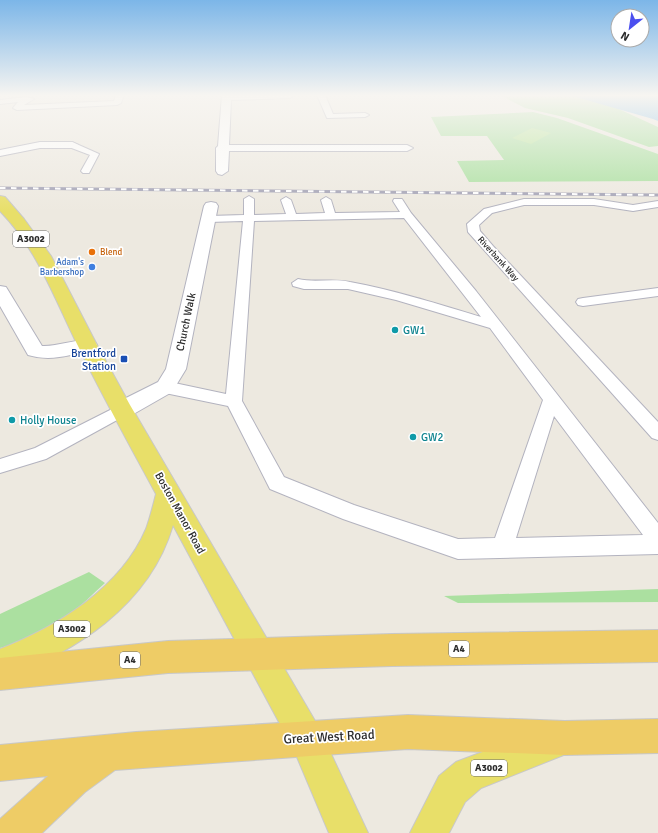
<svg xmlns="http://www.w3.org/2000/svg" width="658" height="833" viewBox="0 0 658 833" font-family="Signika,sans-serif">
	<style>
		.green { fill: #abe0a0 }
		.pitch { fill: #bbe69d }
		.water { fill: #7ab9e8 }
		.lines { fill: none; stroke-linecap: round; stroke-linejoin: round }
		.service-casing { stroke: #b3b3bf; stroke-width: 2 }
		.minor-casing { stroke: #b3b3bf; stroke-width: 2 }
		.primary-casing { stroke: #c8c8c8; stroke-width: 2 }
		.trunk-casing { stroke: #c8c8c8; stroke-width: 2 }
		.service { fill: #fff; fill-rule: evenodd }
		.minor { fill: #fff; fill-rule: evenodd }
		.primary { fill: #e8df69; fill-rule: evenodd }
		.trunk { fill: #ec6; fill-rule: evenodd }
		.rail-casing { stroke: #a3a2b5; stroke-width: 3 }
		.rail { stroke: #fff; stroke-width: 2; stroke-dasharray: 5.5; stroke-linecap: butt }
		.food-dot { fill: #e8710a; stroke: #fff; stroke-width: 1.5 }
		.shop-dot { fill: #3f7fe0; stroke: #fff; stroke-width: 1.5 }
		.culture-dot { fill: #0f9aa8; stroke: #fff; stroke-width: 1.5 }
		.transit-dot { fill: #1a4fb4; stroke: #fff; stroke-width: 1.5 }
		.labels { text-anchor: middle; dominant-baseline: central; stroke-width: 3.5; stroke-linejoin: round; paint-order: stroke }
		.far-food-label { font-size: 9px; fill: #c56008; stroke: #fff; text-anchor: start }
		.far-street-label { font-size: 9px; fill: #2c2c2c; stroke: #fff }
		.far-shop-label { font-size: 9px; fill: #366cbe; stroke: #fff; text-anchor: end }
		.shield { fill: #fff; stroke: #6b6b6b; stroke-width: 1 }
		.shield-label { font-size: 10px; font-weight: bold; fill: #2c2c2c }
		.street-label { font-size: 11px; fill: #2c2c2c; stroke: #fff }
		.culture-label { font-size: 11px; fill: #0d838f; stroke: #fff; text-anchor: start }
		.transit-label { font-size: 11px; fill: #164399; stroke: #fff; text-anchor: end }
		.near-street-label { font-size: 13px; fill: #2c2c2c; stroke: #fff }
	</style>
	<rect width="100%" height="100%" fill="#ede9e0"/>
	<path class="green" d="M500,95H575L610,105L658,127V146L649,147L568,118L525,108Z
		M533,112L557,118L658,154V181L469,182L457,161L504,160L487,136H441L431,117Z
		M89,572L105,583C82,604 57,630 27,641C19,644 9,645 0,648V614Z
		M658,589V602L458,603L444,596Z"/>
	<path class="pitch" d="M532,128L551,133L531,144L512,138Z"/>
	<path class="water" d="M569,95H658V121L653,119Z"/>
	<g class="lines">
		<g class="service-casing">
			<path id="service" d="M116,95H124L121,103L117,105L17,110L13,108L18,102L0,104V100L26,97L34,99L24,105L114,101Z
				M317,95H325L333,114L365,113L369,115L365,117L327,118Z
				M72,142L99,154L89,173H83L81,171L90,155L69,147L68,145Z
				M249,196L254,199V215L286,214L281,200L286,197L291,200L296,214L325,213L321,200L326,197L331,200L335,213L400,212L393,201L394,199H402L411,213L476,291L658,523V554L458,559L343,519L270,489L228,406L165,393L159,391L157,387L159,383L165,381L226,394L243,221L209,222L204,219L209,216L244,215V199ZM404,218L481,317C438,304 394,290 350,282C333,278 315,283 298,279L292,283L293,286L304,289H348L396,300L490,328L543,400L495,538L458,539L354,505L284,477L242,401L254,221ZM554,416L643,535L516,538Z
				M524,199H594L633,205L658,201V207L633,211L594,205H524L492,213L479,225L480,231L493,246L658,422V440L652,438L468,232L467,224L484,209Z
				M658,288V296L583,306L578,305L576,302L578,299L583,298Z
				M122,404L128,406L130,410L128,414L46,459L0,473V459L35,448Z"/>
		</g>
		<g class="minor-casing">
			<path id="minor" d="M222,95H295L290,98L231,100L229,145H407L413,148L407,151H229L228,171L222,175L218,174L216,171V148L218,146Z
				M40,142H72L78,145L72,148H40L0,156V150Z
				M211,202L216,203L218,206L186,369L172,392L130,416L122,418L114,416L111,410L114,404L158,382L166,369L204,206L206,203Z
				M0,286L6,287L42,346C59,347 79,337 94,341L97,345L94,349C71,355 51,362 28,355L0,306Z"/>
		</g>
		<g class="primary-casing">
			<path id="primary" d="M0,196L5,197L24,219L51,256L97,345L130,405L318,726L368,833H329L294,750L173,525C149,607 74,652 0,681V649C57,627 121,588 146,529C150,518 153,506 156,494C129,444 102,395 77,344C54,297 37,249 0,211Z
				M554,725L566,730L571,742L566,754L481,788L465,802L449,833H410L439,776L456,762Z"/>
		</g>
		<g class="trunk-casing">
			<path id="trunk" d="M658,630V662L392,666L168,673L0,690V658L168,641L392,634Z
				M408,715L565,721L658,719V753L565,755L408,749L115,770L85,792L42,833H0V819L48,776L0,781V745L136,732Z"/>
		</g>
		<use href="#service" class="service"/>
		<use href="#minor" class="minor"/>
		<use href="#primary" class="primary"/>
		<use href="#trunk" class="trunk"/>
		<g class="rail-casing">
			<path id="rail" d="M0,188L658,195"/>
		</g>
		<use href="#rail" class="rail"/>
	</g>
	<linearGradient id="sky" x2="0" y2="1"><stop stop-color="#7cb6e8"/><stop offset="0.45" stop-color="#f7f5f1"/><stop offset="1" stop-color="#f7f5f1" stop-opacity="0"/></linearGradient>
	<rect width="658" height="212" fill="url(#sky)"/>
	<circle class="food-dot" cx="92" cy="252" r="4"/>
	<circle class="shop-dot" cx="92" cy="267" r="4"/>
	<g class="culture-dot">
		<circle cx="395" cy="330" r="4"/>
		<circle cx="12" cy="420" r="4"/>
		<circle cx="413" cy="437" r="4"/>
	</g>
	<rect class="transit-dot" x="120" y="355" width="8" height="8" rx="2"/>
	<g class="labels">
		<g class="far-food-label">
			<text x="100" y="252">Blend</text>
		</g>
		<g class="far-street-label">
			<text transform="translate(498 259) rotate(48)">Riverbank Way</text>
		</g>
		<g class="far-shop-label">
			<text x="84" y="262">Adam's<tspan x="84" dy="10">Barbershop</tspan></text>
		</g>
		<g class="shield">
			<rect x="13" y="231" width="36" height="16" rx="3"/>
			<rect x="54" y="621" width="36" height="16" rx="3"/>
			<rect x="449" y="641" width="20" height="16" rx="3"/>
			<rect x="120" y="652" width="20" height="16" rx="3"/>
			<rect x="471" y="760" width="36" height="16" rx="3"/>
		</g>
		<g class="shield-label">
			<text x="31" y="239">A3002</text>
			<text x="72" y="629">A3002</text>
			<text x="459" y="649">A4</text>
			<text x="130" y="660">A4</text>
			<text x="489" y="768">A3002</text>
		</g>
		<g class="street-label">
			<text transform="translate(186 322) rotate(-78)">Church Walk</text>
			<text transform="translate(180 513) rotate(61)">Boston Manor Road</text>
		</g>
		<g class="culture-label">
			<text x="403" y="330">GW1</text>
			<text x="20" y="420">Holly House</text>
			<text x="421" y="437">GW2</text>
		</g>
		<g class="transit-label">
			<text x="116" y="353">Brentford<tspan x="116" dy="13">Station</tspan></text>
		</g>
		<g class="near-street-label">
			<text transform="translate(329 737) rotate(-3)">Great West Road</text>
		</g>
	</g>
	<g transform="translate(630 28) rotate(210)"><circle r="19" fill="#ffffff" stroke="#ababab"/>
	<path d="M0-3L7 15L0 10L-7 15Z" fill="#4b4fef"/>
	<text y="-6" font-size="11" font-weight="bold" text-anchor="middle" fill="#2c2c2c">N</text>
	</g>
</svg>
